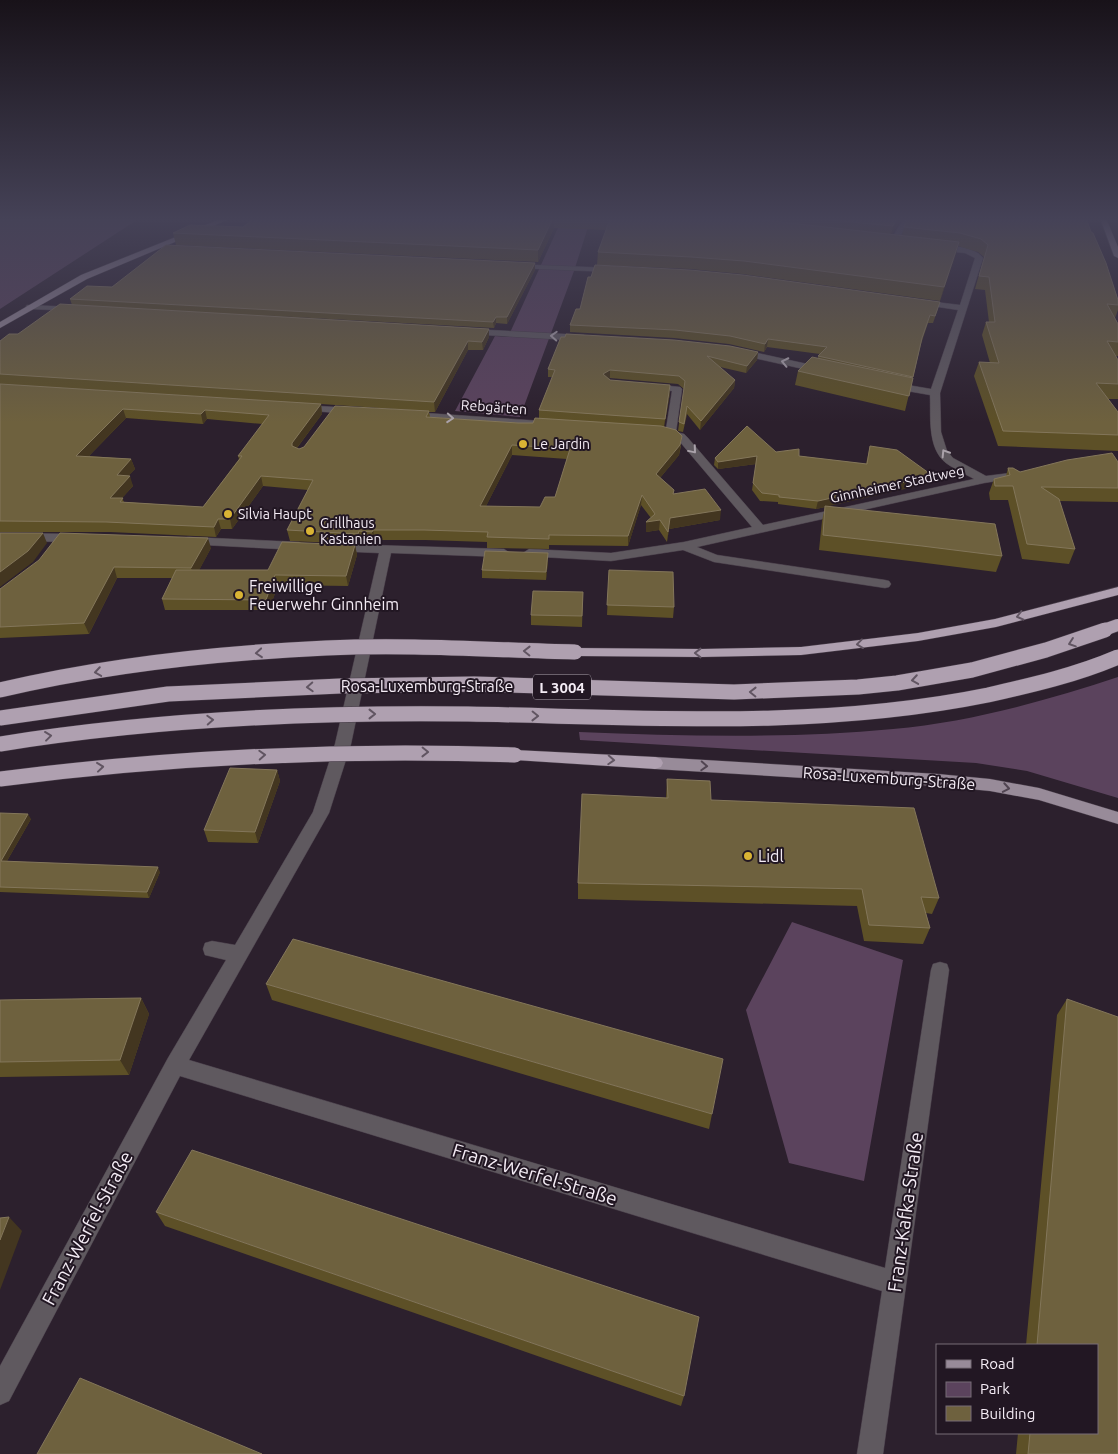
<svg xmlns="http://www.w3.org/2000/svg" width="1118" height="1454" viewBox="0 0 1118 1454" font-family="Ubuntu,sans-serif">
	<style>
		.green { fill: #5b435d }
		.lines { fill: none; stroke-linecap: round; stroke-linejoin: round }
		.minor-casing { stroke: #483d49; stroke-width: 1 }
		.major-casing { stroke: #483d49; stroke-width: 1 }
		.highway-casing { stroke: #483d49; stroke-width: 1 }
		.minor { fill: #5f595f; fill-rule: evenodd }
		.major { fill: #988b99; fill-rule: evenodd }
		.highway { fill: #afa0b0; fill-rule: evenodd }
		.highway-bridge-far1-casing { stroke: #483d49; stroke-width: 13; stroke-linecap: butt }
		.highway-bridge-casing { stroke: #483d49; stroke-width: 16; stroke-linecap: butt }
		.highway-bridge-far1 { stroke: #afa0b0; stroke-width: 12 }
		.highway-bridge { stroke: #afa0b0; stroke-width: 15 }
		.wall { fill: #5d5027; fill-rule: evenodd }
		.shaded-wall { fill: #433620 }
		.building { fill: #6e613e; stroke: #83765a; fill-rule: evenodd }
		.oneway { stroke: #aaa2aa }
		.oneway2 { stroke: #615562 }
		.oneway3 { stroke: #514552 }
		.poi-dot { fill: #d9b334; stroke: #221723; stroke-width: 2 }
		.labels { text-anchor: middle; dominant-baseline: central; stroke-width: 4; stroke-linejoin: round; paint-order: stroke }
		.far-street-label { font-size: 14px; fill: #f4ecf5; stroke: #221723 }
		.far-poi-label { font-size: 14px; fill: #f4ecf5; stroke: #221723; text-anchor: start }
		.shield { fill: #221723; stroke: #b5acb6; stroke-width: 1 }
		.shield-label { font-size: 15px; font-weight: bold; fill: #f4ecf5 }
		.poi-label { font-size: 16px; fill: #f4ecf5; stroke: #221723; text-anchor: start }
		.street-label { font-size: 16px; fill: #f4ecf5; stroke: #221723 }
		.near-street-label { font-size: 19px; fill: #f4ecf5; stroke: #221723 }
	</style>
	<rect width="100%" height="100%" fill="#2c202d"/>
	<path class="green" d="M0,218H140L0,309Z
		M562,219L590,221L574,271L520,417L455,411L495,336L508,337Z
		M1118,677V798L1027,771L976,763L580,740L579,732C684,736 789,739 893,729C970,722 1045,701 1118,677Z
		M792,922L903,960L864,1181L789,1163L746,1010Z"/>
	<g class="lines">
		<g class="minor-casing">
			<path id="minor" d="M904,218H910L896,245H890L889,243Z
				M934,246C948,245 975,246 983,258L940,393L941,432L947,451L953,458L986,476L1018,472L1022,473L1023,475L1022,477L984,483L697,547L717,555L885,580L889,581L891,584L889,587L885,588L714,562L683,550L611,561L525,556L523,553L529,549L611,553L684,542L752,527L680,442L676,438L659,433V429H666L672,391L648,389V385L651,384L680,387L682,389L676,432L684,434L688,438L763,525L974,479C965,474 954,469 946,463C927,448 931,417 930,395L890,388L885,385L890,382L931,389L958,310L919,304L915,302L919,300L960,305L975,258L965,253L934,250Z
				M512,264L612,268L616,270L612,272L515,268H512Z
				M27,305L75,307L79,309L75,311L30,309L26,307Z
				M470,329L584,335L588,338L584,341L467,334V330Z
				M739,349L821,367L826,370L821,373L736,354L735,352Z
				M301,405L353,408L358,411L353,414L298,410V406Z
				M411,412L542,421L547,424L542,427L407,417V413Z
				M0,533L76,534L82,538L76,542L0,541Z
				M189,537L299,542L305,546L299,550L185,544L183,541L185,538Z
				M337,544L504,549L510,553L504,557L391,553L351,744L329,813L189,1060L885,1268L931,970L933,964L940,962L947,964L949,970L883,1454H857L882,1291L180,1076L9,1401L0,1405V1366L168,1058L226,960L205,955L203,949L205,943L212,941L235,945L313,812L335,744L379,553L333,551L331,548L333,545Z"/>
		</g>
		<g class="major-casing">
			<path id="major" d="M223,218H232L87,279L0,328V322L81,275Z
				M1100,218H1106L1118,247V258L1114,256Z
				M655,757L938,774L990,779L1039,788L1118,812V824L1039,800L990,791L938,786L655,769L649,767L647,763L649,759Z"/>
		</g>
		<g class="highway-casing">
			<path id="highway" d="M1118,587V595L996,627L918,641L801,655L701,657L575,656L570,655L568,652L570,649L575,648L701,649L801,647L918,633L995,619Z
				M515,750L655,757L661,759L663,763L661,767L655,769L515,760L510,759L507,755L510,751Z"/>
		</g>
		<use href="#minor" class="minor"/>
		<use href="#major" class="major"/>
		<use href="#highway" class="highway"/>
		<g class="highway-bridge-far1-casing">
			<path id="highway-bridge-far1" d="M1101,631L1118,625"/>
		</g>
		<g class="highway-bridge-casing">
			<path id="highway-bridge" d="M0,690C106,665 217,653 326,648C408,644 492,650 575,652
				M0,718L168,694L340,686L474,684L734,692L858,687L897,683L972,670L1046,650L1105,630
				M0,744C155,719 311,712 468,714C642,717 816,730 988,695C1032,685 1076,675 1118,657
				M0,779C172,757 342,749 515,755"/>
		</g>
		<use href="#highway-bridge-far1" class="highway-bridge-far1"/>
		<use href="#highway-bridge" class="highway-bridge"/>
	</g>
	<path class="wall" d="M255,218H902L892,234L902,235L904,227L1086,218L1118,300V310L1115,318L1118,324V356H1116L1118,360V399H1108L1118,412V451L998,446L974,376L979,362L990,363L982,335L986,322H989L985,290L975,289L984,257L978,252L958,246L940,301L742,274L690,269L597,265L598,252L606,230L554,228L538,262L176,245L173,233L243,227Z
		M535,263V270L507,324L496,323L494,328L257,315L489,329V337L483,350H468L435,412H429L430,417L518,423H533L539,418V410L552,377H548V369L758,352L757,360L746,373L720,367L735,380L734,388L700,430L687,414L683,432L678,431L684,389L678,384L610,378L609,379L610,380L670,393L664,427L681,446L679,455L660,478L673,494L720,520L669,529L667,542L659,530L646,532L651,518L641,505L628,546L549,545V549L487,548V542L425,540H375L374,542H361L360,544L290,541L287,530L308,490L263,486L232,529H221L216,537L110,532H0V384L282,402L0,384V341L18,334L72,305L70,299L112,287ZM321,404L423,411L299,449L297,448L322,414ZM126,418L203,424L207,419L263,424L238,456L239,459L203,507L124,502L122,498L133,486L128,476L135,469L131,459L89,456ZM512,455L567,459L555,497L540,507L486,506Z
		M938,309L933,323H928L921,344L905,411L795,385L798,371L818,358V356L820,354L767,347L764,352L729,344L674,338L570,332V325Z
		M870,446L931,483L827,506L1002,556L996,572L918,562L819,550L822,521L825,507L816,509L778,504V502L760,501L752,490L756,464L718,469L714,465L715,458L776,452L799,456L866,464Z
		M1118,462V502L1059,501L1075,549L1069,564L1022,559L1008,500H990L989,493L994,479L1006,476L1008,468L1020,472Z
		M355,545L357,555L348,586L278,585L269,610H165L162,599L172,578H117L89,634L0,638V589L211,548L199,570H268Z
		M548,561L546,580L482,578V570Z
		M609,570L674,607L673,618L607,615Z
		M583,592L582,627L531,625V615Z
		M277,770L280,781L258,843L208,842L204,830Z
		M667,779L711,800L939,898L932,914L926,913L930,928L923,944L864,941L857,906L578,899V883L666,798Z
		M0,813L31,819L7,861L160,872L149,898L0,892Z
		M266,984L712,1114L709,1129L272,1000Z
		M141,998L149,1014L129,1075L0,1077V1000Z
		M1067,999L1118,1454H1016L1018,1433H1097V1345H1026L1057,1015Z
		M156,1212L684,1396L681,1406L165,1226Z"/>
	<path class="shaded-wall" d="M553,218L554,228L538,262V250Z
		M897,218H902L890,238L893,226Z
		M959,242L956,254L940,301L944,287Z
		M535,263V270L507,324V317Z
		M496,317V323L494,328L493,322Z
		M489,329V337L483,350L482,342Z
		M768,339L767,347L764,352L765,344Z
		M468,341V350L435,412L434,402Z
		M758,352L757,360L746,373L747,366Z
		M610,370V378L603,382V374Z
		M735,380L734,388L700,430L701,421Z
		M670,385V393L664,427L665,419Z
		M321,404L322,414L293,453L292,443Z
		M123,409L126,418L80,465L76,456Z
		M205,410L207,419L203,424L201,414Z
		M682,436L679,455L655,484L656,474Z
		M512,445V455L481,516L480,506Z
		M757,456L756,464L718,469V462Z
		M131,459L135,469L120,485L117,475Z
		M130,476L133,486L113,508L110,498Z
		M261,476L263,486L232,529L230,519Z
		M933,476L931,483L816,509L818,501Z
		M642,495L641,505L628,546V536Z
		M721,510L720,520L669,529L667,542L670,518Z
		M218,519L221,529L216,537L214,527Z
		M660,520L659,530L646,532V522Z
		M373,530L375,540L374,542L372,532Z
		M359,531L361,542L360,544L358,534Z
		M43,533L47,543L33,562L0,587V572Z
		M208,538L211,548L195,578L191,568Z
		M355,545L357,555L348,586L346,576Z
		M548,553V561L546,580V572Z
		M114,567L117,578L89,634L84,623Z
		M275,575L278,585L269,610L266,600Z
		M277,770L280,781L258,843L255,832Z
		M28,814L31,819L4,866L1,861Z
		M158,867L160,872L149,898L147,892Z
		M141,998L149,1014L129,1075L120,1060Z
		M9,1217L22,1231L0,1290V1240Z"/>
	<path class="building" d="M255,218H553L538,250L173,233L190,225L243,227Z
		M599,218H745L959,242L944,287L744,261L691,257L598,252L610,219Z
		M810,218H897L893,226Z
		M908,218H1086L1091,232L1093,233L1106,263L1118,300V305L1107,304L1118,324V342L1107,341L1118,360V384L1096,383L1118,412V435L1003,431L979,362L999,363L986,322H995L989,277L979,276L988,245L981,239L960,233L904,227Z
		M166,245L535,263L507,317H496L493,322L70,299L87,286L112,287Z
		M595,265L690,270L743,275L940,302L935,316L930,315L922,338L913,377L818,356L827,347L768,339L765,344L730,336L675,330L570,325L576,309H580L588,277H591Z
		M60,304L489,329L482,342L468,341L434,402L0,374V341L9,334H18Z
		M566,334L674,340L730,346L758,352L747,366L707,356L735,380L701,421L687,406L684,424L679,422L685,381L679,376L610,370L603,374L610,380L670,385L665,419L539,410L555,370L548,369L561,337H565Z
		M812,357L913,378L909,396L798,371Z
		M0,384L321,404L292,443V446L299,449L304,447L335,406L429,411L426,417L518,423H533L535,418L661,426L676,430L682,436L680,445L656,474L674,490L673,494L705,489L721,510L670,518L668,532L660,520L646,522L655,514L642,495L628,536L549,535V539L487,537L488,532L424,530H373L372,532L359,531L358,534L287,530L313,480L261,476L230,519H218L214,527L106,522L0,521ZM123,409L201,414L205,410L269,415L238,456H242L203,507L120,502L123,498H110L130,476L117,475L131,459L76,456ZM512,445L570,449L555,497H545L540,507L480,506Z
		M747,426L776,452L799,449V456L867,464L870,446L897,450L933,476L818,501L779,497V495L762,493L753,483L757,456L718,462L715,458Z
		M1112,453L1118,462V488L1041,487L1059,499L1075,549L1027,544L1013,486H995L994,479L1010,475L1008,468H1013L1020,472L1067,460Z
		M825,506L995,524L1002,556L922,546L823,535Z
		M0,533H43L28,551L0,572Z
		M60,533L208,538L191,568L114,567L84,623L0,627V589L39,560Z
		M282,542L355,545L346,576L275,575L266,600L162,599L176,570H268Z
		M485,551L548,553L546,572L482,570Z
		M609,570L673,572L674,607L607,605Z
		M533,591L583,592L582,616L531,615Z
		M230,768L277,770L255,832L204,830Z
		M667,779L710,781L711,800L914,808L939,898L921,897L930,928L869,925L862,889L578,883L582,794L668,798Z
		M0,813L28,814L1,861L158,867L147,892L0,887Z
		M293,939L723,1059L712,1114L266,984Z
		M141,998L120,1060L0,1062V1000Z
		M1067,999L1118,1017V1454H1028L1030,1433H1097V1345H1037Z
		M192,1150L699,1317L684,1396L156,1212Z
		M9,1217L0,1240V1218Z
		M80,1378L262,1454H37Z"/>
	<defs><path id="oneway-chevron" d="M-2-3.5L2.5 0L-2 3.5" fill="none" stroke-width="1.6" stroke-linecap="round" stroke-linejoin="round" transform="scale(1.25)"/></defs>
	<g class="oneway">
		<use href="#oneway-chevron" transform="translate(554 336) rotate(-177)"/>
		<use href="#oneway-chevron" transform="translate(785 362) rotate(-168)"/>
		<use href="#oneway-chevron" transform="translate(450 418) rotate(4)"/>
		<use href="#oneway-chevron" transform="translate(693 450) rotate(50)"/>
		<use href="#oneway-chevron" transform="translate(945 453) rotate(-122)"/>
	</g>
	<g class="oneway2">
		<use href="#oneway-chevron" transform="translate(1020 616) rotate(166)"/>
		<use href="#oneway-chevron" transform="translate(1072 643) rotate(161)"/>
		<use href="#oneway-chevron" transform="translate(860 644) rotate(173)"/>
		<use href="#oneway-chevron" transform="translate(527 651) rotate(-179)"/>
		<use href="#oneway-chevron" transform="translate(259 653) rotate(175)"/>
		<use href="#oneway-chevron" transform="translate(698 653) rotate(180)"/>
		<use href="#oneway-chevron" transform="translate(98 672) rotate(171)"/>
		<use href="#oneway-chevron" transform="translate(915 680) rotate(171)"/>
		<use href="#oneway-chevron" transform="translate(310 687) rotate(177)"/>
		<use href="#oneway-chevron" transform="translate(753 692) rotate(-179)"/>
		<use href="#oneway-chevron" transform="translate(372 714)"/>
		<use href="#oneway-chevron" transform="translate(535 716) rotate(1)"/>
		<use href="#oneway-chevron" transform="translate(210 720) rotate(-3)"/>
		<use href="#oneway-chevron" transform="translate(48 736) rotate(-7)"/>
		<use href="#oneway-chevron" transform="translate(425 752) rotate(1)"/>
		<use href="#oneway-chevron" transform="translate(262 755) rotate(-3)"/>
		<use href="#oneway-chevron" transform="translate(611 760) rotate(3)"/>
		<use href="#oneway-chevron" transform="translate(100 767) rotate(-6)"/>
	</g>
	<g class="oneway3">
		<use href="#oneway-chevron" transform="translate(704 766) rotate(3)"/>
		<use href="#oneway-chevron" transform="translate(1006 788) rotate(10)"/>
	</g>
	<linearGradient id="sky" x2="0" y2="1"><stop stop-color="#181219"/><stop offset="0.52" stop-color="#454257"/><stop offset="1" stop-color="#454257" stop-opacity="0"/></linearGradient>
	<rect width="1118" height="422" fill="url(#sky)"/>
	<g class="poi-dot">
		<circle cx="523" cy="444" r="5"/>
		<circle cx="228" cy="514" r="5"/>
		<circle cx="310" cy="531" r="5"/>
		<circle cx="239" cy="595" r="5"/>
		<circle cx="748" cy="856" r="5"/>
	</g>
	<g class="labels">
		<g class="far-street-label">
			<text transform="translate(494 407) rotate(4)">Rebgärten</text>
			<text transform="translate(897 484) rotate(-12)">Ginnheimer Stadtweg</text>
		</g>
		<g class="far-poi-label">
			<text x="533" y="444">Le Jardin</text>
			<text x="238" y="514">Silvia Haupt</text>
			<text x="320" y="523">Grillhaus<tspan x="320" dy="16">Kastanien</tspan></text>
		</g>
		<rect class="shield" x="533" y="674.5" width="58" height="25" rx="4"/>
		<g class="shield-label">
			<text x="562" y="687">L 3004</text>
		</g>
		<g class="poi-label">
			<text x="249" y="586">Freiwillige<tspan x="249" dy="18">Feuerwehr Ginnheim</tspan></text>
			<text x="758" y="856">Lidl</text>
		</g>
		<g class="street-label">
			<text x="427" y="686">Rosa-Luxemburg-Straße</text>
			<text transform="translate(889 778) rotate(4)">Rosa-Luxemburg-Straße</text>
		</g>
		<g class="near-street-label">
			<text transform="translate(535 1174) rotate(17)">Franz-Werfel-Straße</text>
			<text transform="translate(905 1212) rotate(-82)">Franz-Kafka-Straße</text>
			<text transform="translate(87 1228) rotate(-62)">Franz-Werfel-Straße</text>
		</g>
	</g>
	<rect x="936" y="1344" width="162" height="90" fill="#221723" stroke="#766c77"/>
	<rect x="946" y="1360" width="25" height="8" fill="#988b99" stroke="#766c77"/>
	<text x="980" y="1369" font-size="15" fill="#f4ecf5">Road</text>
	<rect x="946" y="1382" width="25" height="15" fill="#5b435d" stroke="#766c77"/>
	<text x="980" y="1394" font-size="15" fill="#f4ecf5">Park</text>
	<rect x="946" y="1406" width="25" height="15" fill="#6e613e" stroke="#766c77"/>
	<text x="980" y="1419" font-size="15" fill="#f4ecf5">Building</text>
</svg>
